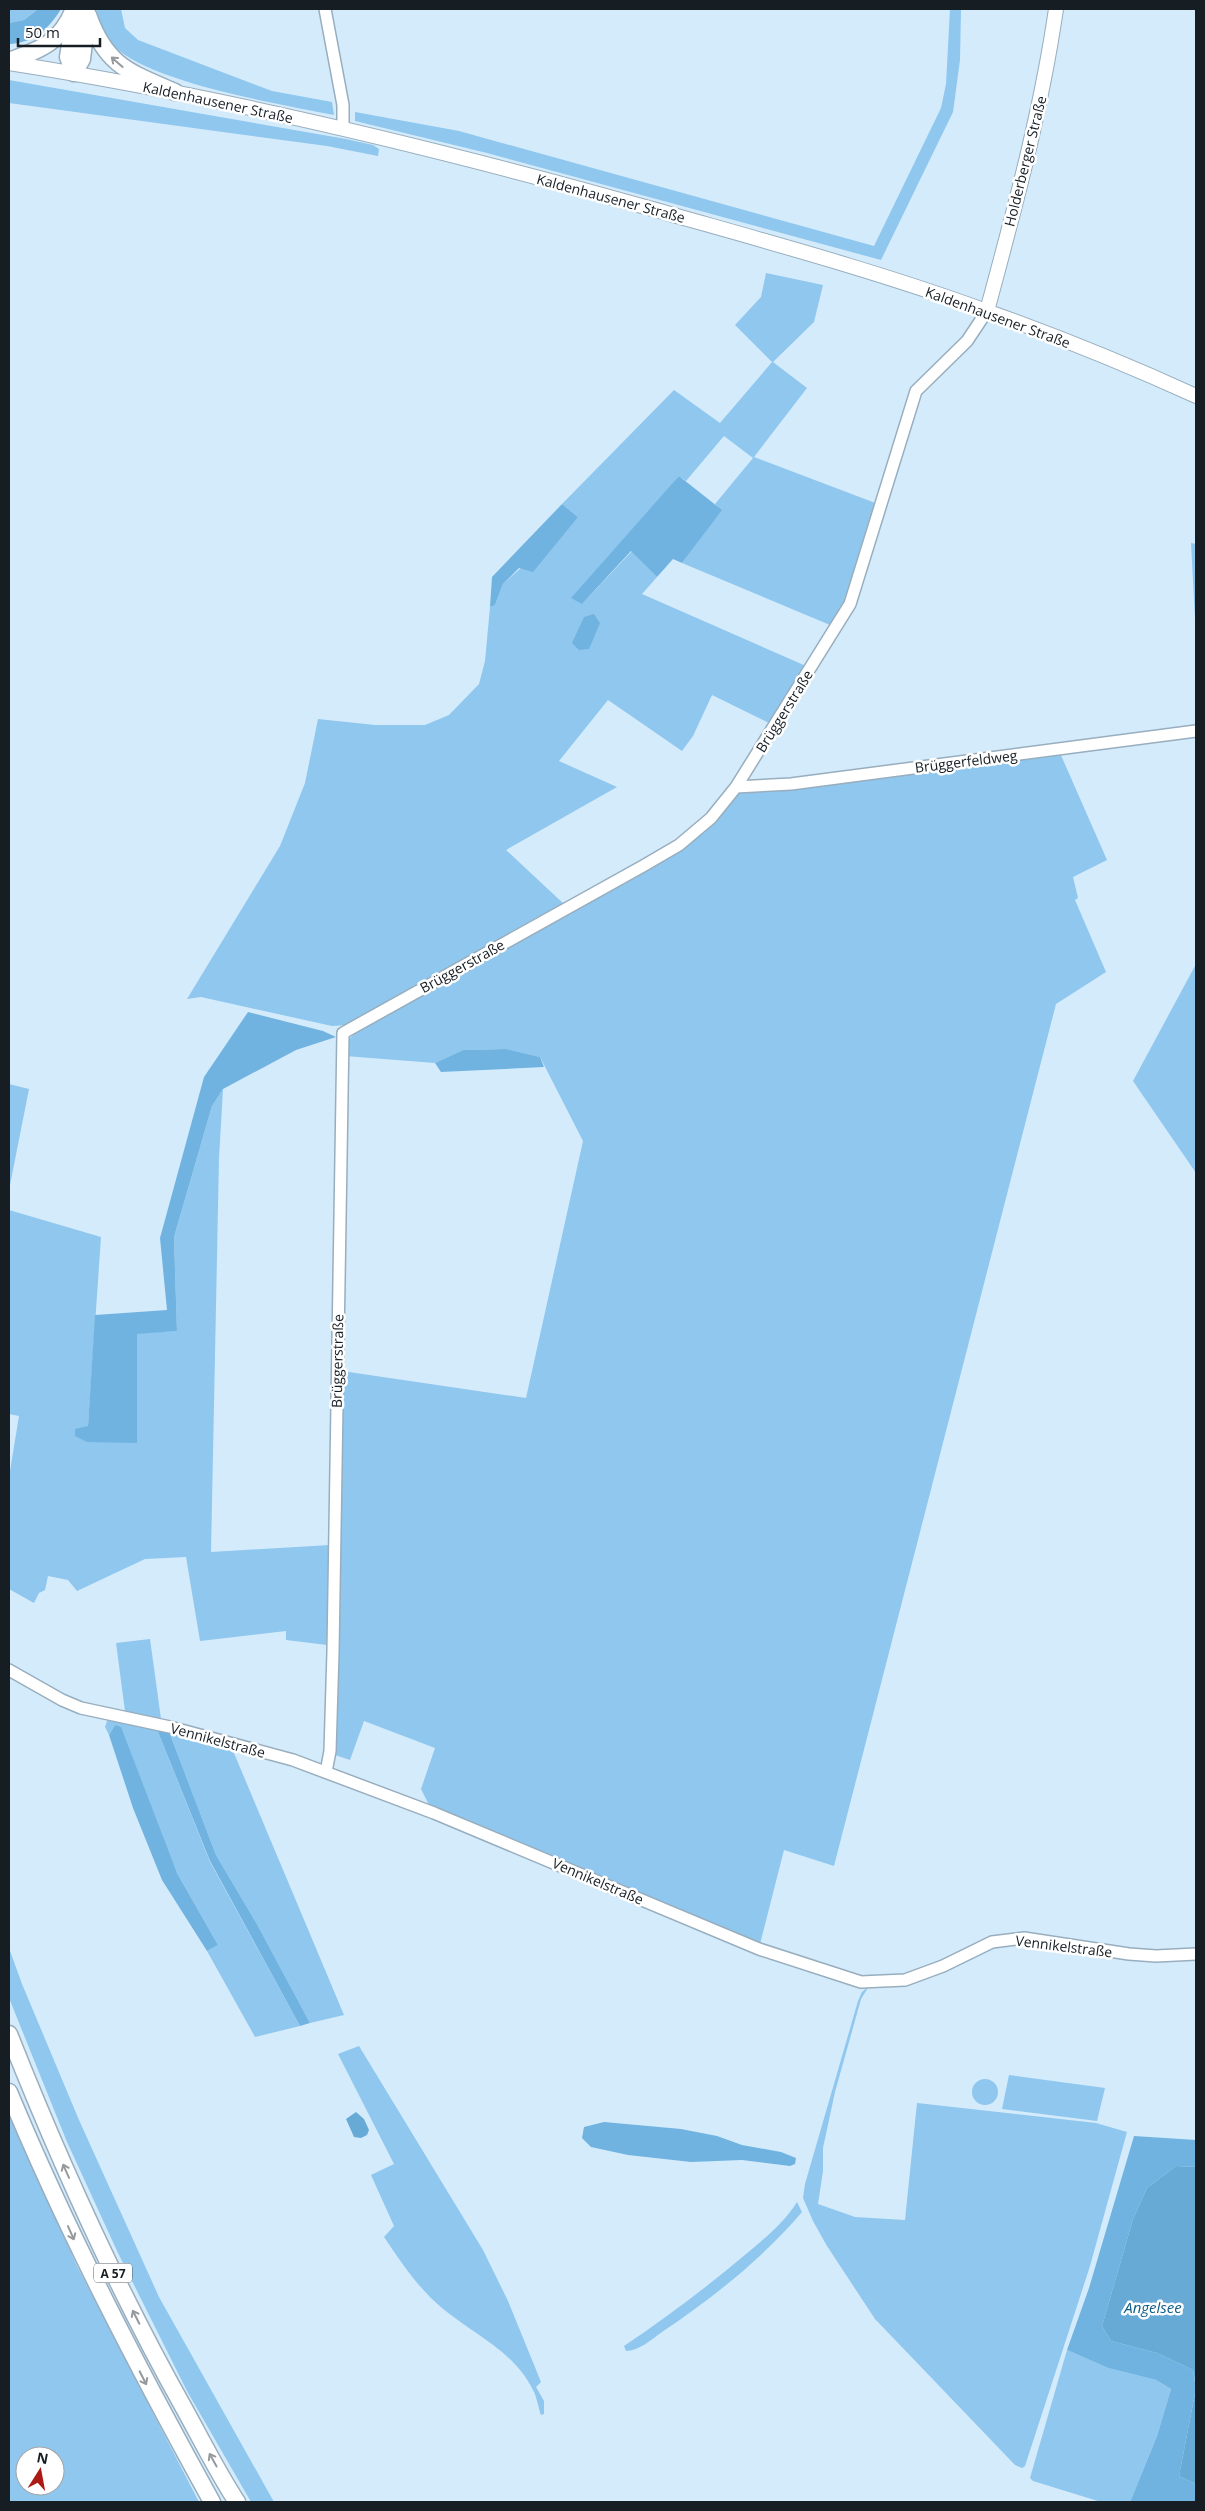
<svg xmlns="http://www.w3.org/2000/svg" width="1205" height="2511" viewBox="0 0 1205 2511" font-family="'Open Sans',sans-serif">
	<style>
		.green { fill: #8fc7ee; fill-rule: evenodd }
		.forest { fill: #71b3e0 }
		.water { fill: #68aad6 }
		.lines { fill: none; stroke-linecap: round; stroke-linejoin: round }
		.minor-casing { stroke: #98aebe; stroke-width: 14 }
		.major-casing { stroke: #98aebe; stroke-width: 16 }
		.highway-casing { stroke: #98aebe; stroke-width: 19 }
		.minor { stroke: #fff; stroke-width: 11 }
		.major { stroke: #fff; stroke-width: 14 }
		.highway { stroke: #fff; stroke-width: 16 }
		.oneway { stroke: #969a9c }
		.labels { text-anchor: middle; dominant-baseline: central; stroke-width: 5; stroke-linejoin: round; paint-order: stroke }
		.shield { fill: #fff; stroke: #5c6266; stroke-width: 1 }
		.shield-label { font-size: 12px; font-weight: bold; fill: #161e24 }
		.street-label { font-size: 14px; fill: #161e24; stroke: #fff }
		.water-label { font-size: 15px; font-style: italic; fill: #0c5d88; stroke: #fff }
	</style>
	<rect width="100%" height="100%" fill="#d4ebfc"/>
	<path class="green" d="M9,9H38L24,20L9,23Z
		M96,9H121L125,28L138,40L272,91L332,102L334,115C280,104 151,83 114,46C104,36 100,22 96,9Z
		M950,9H961L960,60L953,112L881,260L487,153L355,121V112L459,131L874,246L941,108L946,84Z
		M9,80L346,139L373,145L379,149L378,156L327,146L9,103Z
		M766,273L823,285L814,322L773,362L807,388L754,457L878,504L848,599L830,625L682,563L721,510L715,504L753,458L724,436L686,481L679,476L582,604L632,551L657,577L642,594L806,666L771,724L712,695L693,736L682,751L608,700L559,761L617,787L506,850L565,905L430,977L347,1025L332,1026L201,997L187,999L280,846L305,783L318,719L375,725H425L449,715L479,684L485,661L490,607L495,605L503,584L578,517L562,504L674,390L720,423L772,362L735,325L761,297Z
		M1191,543L1196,544V638Z
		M1060,753L1107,860L1073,877L1078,898L1075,900L1106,972L1056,1004L834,1866L784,1850L760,1944L429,1805L421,1789L435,1748L364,1721L350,1760L335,1755L342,1371L526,1398L583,1141L540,1057L505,1049L463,1050L435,1063L345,1056L349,1039L364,1025L681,849L738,791Z
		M1196,964V1173L1133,1081Z
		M9,1084L29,1089L9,1190Z
		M223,1089L219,1158L211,1552L330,1545L327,1645L286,1640V1631L200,1641L186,1557L145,1559L77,1591L68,1580L48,1576L45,1590L39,1593L34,1603L9,1589V1477L19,1416L9,1414V1210L101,1237L88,1426L137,1443V1333L177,1331L174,1237L212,1106Z
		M150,1639L161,1719L125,1711L116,1643Z
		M112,1718L156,1727L210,1862L300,2026L255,2037L207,1951L218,1945L177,1873L115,1725L109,1735L105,1727L107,1721Z
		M168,1729L231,1746L344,2015L310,2023L258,1926L216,1855Z
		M9,1948L22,1984L79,2120L159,2297L274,2502H251L187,2391L118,2253L67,2142L9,1998Z
		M869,1986L861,1999L835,2092L823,2148V2171L818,2204L855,2217L905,2220L917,2103L1096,2123L1127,2132L1090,2266L1025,2466L1022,2468L1015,2465L875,2319L827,2246L813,2221L803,2198L805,2184L858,2001L862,1992Z
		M359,2046L483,2250L508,2301L541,2382L536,2387L544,2401V2414L541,2415C538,2407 537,2397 533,2390C514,2351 473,2334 442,2308C418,2288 401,2262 384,2237L394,2226L371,2175L394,2164L338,2054Z
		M1009,2075L1105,2088L1097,2121L1002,2109Z
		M972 2092a13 13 0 1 1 26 0a13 13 0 1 1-26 0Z
		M9,2110L76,2264L199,2502H9ZM25,2456H55V2486H25Z
		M797,2202L802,2212C762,2259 714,2297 662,2332C652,2339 639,2351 626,2351L624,2346C667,2317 707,2287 746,2254C765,2238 784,2223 797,2202Z
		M1067,2350L1108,2368L1156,2380L1171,2389L1157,2436L1130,2502H1101L1033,2481L1030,2478Z"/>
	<path class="forest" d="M38,9H61C49,29 33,43 9,44V23L24,20Z
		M679,476L722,510L682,563L673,559L657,577L631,551L582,604L571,598Z
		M562,504L578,517L533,572L519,568L503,584L495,605L490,607L492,577Z
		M594,614L600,623L589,649L579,650L572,643L584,617Z
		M248,1012L323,1031L336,1037L296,1050L223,1089L212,1106L174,1237L177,1331L137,1334V1443L87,1442L75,1436V1429L88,1426L95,1315L167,1310L160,1238L204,1077Z
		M506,1049L540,1057L544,1067L441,1072L435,1063L463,1050Z
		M115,1725L121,1727L177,1873L218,1945L207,1951L162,1880L133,1808L109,1735Z
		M156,1727L168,1729L216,1855L258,1926L310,2023L300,2026L210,1861Z
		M604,2122L681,2129L717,2136L742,2145L781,2152L796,2158L795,2164L790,2166L742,2160L691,2162L628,2155L591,2147L582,2138L584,2127Z
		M1134,2136L1196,2140V2167L1176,2166L1147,2188L1133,2219L1102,2326L1111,2341L1157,2353L1193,2370L1196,2388L1179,2476L1196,2484V2502H1130L1157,2436L1171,2389L1156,2380L1108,2368L1067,2350L1089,2288Z"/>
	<path class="water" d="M356,2112L364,2119L369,2130L367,2135L361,2138L354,2137L346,2119Z
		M1176,2166L1196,2167V2386L1193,2370L1157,2353L1111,2341L1102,2326L1133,2219L1147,2188Z
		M1196,2388V2484L1179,2476Z"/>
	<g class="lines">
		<g class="minor-casing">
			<path id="minor" d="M325,9L343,105V129
				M736,787L791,784L1196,731
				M9,1670L62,1700L81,1708L170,1727L293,1760L434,1813L759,1949L861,1982L905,1980L943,1966L992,1942L1024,1938L1129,1954L1156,1956L1196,1954
				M326,1772L330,1751L333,1652L343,1033L643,866L679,845L711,818L736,787L850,604L916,391L967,341L987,311"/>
		</g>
		<g class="major-casing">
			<path id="major" d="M9,63C228,97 444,150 656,210C768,242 880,272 989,312C1059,337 1128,365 1196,396
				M987,311C1014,211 1041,112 1056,9"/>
		</g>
		<g class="highway-casing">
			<path id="highway" d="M88,15C106,66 129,72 175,92
				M9,61C42,49 60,43 74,9
				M74,73L82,59L87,18
				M74,73L68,57L74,18
				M9,2034C60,2163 117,2289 185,2410C202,2441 218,2473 237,2502
				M9,2092C68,2234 138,2368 212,2502"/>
		</g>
		<use href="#minor" class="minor"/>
		<use href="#major" class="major"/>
		<use href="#highway" class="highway"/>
	</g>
	<defs><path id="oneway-shaft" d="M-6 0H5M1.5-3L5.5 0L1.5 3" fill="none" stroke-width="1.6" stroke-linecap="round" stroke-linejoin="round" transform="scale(1.25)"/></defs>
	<g class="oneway">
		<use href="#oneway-shaft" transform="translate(117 62) rotate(-139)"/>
		<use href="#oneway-shaft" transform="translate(66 2171) rotate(-114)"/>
		<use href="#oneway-shaft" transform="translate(71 2233) rotate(66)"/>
		<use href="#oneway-shaft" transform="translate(136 2317) rotate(-117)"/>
		<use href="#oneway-shaft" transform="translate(143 2378) rotate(63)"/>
		<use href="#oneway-shaft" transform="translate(213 2460) rotate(-119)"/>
	</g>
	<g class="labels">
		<rect class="shield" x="94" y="2263.5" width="38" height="19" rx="4"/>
		<g class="shield-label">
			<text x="113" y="2273">A 57</text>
		</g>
		<g class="street-label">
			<text transform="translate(218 102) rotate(12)">Kaldenhausener Straße</text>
			<text transform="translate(1025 161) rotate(-76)">Holderberger Straße</text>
			<text transform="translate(611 198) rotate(15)">Kaldenhausener Straße</text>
			<text transform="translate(998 317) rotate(20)">Kaldenhausener Straße</text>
			<text transform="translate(784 711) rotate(-58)">Brüggerstraße</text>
			<text transform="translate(966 761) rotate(-7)">Brüggerfeldweg</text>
			<text transform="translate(462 966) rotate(-29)">Brüggerstraße</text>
			<text transform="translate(337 1361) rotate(-89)">Brüggerstraße</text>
			<text transform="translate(218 1740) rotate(15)">Vennikelstraße</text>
			<text transform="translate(598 1881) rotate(23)">Vennikelstraße</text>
			<text transform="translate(1064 1946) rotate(7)">Vennikelstraße</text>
		</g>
		<g class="water-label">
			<text x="1153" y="2307">Angelsee</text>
		</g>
	</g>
	<rect width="1205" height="2511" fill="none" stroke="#161e24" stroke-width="20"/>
	<g transform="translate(40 2471) rotate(11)"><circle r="24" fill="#ffffff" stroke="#a2a5a7"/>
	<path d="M0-4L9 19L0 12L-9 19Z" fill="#ac1b13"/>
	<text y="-8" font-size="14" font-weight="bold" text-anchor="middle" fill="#161e24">N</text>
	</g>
	<path d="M18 38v8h82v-8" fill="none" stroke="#161e24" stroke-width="2.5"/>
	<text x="25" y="38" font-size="15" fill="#161e24" stroke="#ffffff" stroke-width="4" paint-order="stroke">50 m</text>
</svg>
